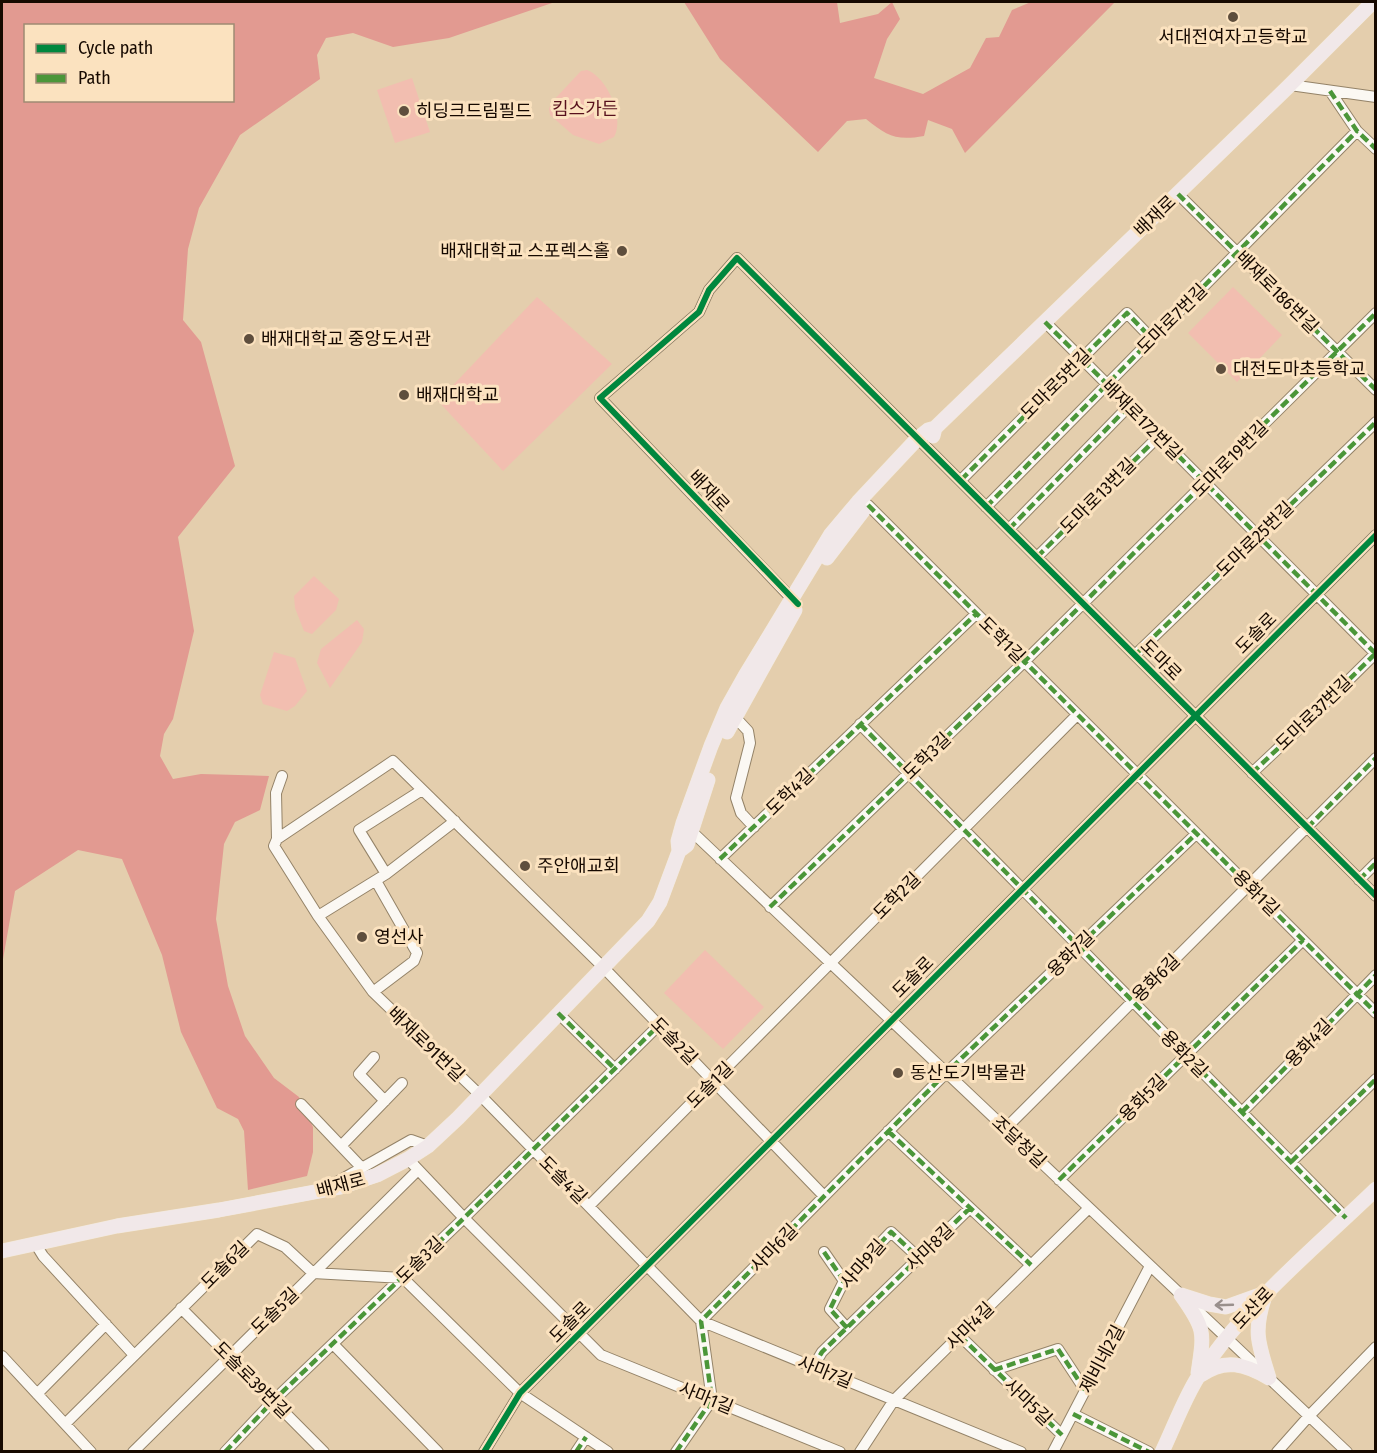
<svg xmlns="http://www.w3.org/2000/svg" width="1377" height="1453" viewBox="0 0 1377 1453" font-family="'Fira Sans Condensed','Noto Sans KR',sans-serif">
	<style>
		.green { fill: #f2beb0 }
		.forest { fill: #e29a91; fill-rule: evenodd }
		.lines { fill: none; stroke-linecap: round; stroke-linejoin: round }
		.minor-casing { stroke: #948368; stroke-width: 12 }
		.major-casing { stroke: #f3e9da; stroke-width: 15 }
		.minor { stroke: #fbf8f3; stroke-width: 10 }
		.major { stroke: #f1e8e9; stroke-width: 14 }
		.quiet { stroke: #4b9639; stroke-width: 4.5; stroke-dasharray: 9 4.5; stroke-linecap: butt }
		.cycleway-casing { stroke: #fbe2bf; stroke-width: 10 }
		.cycleway { stroke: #00873e; stroke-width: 6 }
		.oneway { stroke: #998f8c }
		.poi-dot { fill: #5e4e3d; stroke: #fbe2bf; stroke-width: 2 }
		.labels { text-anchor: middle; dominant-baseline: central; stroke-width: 6; stroke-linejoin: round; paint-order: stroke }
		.poi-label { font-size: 18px; fill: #160900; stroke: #fbe2bf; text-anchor: start }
		.park-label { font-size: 18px; fill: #57101c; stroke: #fbe2bf }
		.street-label { font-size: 18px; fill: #160900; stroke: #fbe2bf }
	</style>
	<rect width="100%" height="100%" fill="#e4cead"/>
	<path class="green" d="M587,70C607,77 625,118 614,137L599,144L573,135L550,115L549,109L551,103L581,71Z
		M412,78L430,132L395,143L377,90Z
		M1233,287L1282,335L1237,382L1188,333Z
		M537,297L612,364L503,471L438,401Z
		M314,576L339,599L336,610L312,634L304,631L295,608L294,596Z
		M357,620L364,629L362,642L330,688L317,663L321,649Z
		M274,652L295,658L307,691L295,706L287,711L263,704L260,695Z
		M705,950L764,1007L723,1049L664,993Z"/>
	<path class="forest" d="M2,2H555L449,38L393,47L353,33L326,38L317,55L320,79L240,135L199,208L188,249L183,320L201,342L235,466L178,537L194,631L173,719L164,734L160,756L173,779L201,774L269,776L260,810L235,822L224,844L216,919L228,986L245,1036L274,1078L299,1097L313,1127V1152L307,1176L248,1190L244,1131L238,1119L217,1108L181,1032L162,955L122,859L78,850L15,891L2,965ZM26,26H232V100H26Z
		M684,2H837L840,23L878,14L892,2L900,19L887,39L874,78L923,94L970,68L986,38L999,37L1012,10L1031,2H1115L965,153L952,129L928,120L924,136C896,141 887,136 866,119L847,121L818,152L720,59Z"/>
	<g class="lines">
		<g class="minor-casing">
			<path id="minor" d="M1290,85L1376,97
				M1330,91L1357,131L1376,149
				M1178,194L1376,390
				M1045,322L1376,654
				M961,480L1127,313L1152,339
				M868,505L1376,1013
				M986,507L1357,131
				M1009,529L1129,406
				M1037,557L1159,436
				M795,602L600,398L699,312L709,290L737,258L1376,896
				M1135,655L1376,422
				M734,716L748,731L750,743L736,798L741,813L754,827
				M860,724L1346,1218
				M1252,773L1304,724L1376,653
				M282,776L276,793L277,839L274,846L318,916L373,992L480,1095L701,1321L1021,1452
				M687,827L1347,1452
				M277,839L393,761L603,967L824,1196
				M720,859L976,614
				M386,874L359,830L422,790
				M1359,880L1376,863
				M770,907L1024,662L1376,313
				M318,916L386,874L455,821
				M373,992L414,961L417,953L376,881
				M558,1013L615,1069
				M374,1057L359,1074L385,1101
				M301,1104L361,1167
				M1242,1112L1376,975
				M1005,1129L1376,758
				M888,1131L1031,1265
				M341,1146L402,1083
				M408,1159L464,1218L601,1355L840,1452
				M1291,1162L1376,1079
				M1059,1180L1303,940
				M328,1187L411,1140L428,1146
				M589,1206L1077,715
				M35,1243L43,1256L134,1355
				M824,1252L844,1281
				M181,1308L324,1452
				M847,1328L830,1309L844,1281L891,1232L919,1258
				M960,1336L1062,1435
				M333,1344L438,1452
				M2,1356L91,1452
				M813,1367L822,1352L970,1208
				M994,1370L1058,1349L1085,1390
				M37,1394L106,1324
				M1073,1414L1149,1452
				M65,1424L257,1234L285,1247L313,1273L403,1278L520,1393L608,1452
				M133,1452L418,1170
				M225,1452L273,1401L464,1218L659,1025
				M484,1452L520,1393L1376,535
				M576,1452L586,1437
				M676,1452L712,1400L701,1321L946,1073L1196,834
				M860,1452L894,1400L1089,1208
				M1053,1452L1150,1266
				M1277,1452L1309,1416L1376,1347"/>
		</g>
		<g class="major-casing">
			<path id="major" d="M933,436L935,428L1290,85L1373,2
				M827,558L863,511
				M727,732L795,610
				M679,851L687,845L708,780
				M2,1251L117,1226L219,1210L341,1187L377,1175L408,1159L428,1146L458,1118L648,921L660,902L679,851L678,841L683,823L711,746L727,708L745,676L831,534L858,502L918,438L928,430L935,428
				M1181,1295C1206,1330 1204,1332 1198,1373
				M1181,1295L1209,1304L1226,1307L1265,1293
				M1264,1299C1253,1333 1259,1345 1269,1378
				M1201,1375C1225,1358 1245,1364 1269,1378
				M1162,1452C1174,1427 1184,1399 1198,1377C1245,1304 1314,1249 1376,1189"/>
		</g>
		<use href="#minor" class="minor"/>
		<use href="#major" class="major"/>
		<path class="quiet" d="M1330,91L1357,131L1376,149
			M1178,194L1376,390
			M1045,322L1376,654
			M961,480L1127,313L1152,339
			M868,505L1376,1013
			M986,507L1357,131
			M1009,529L1129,406
			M1037,557L1159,436
			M1135,655L1376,422
			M860,724L1346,1218
			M1252,773L1304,724L1376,653
			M1307,828L1376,758
			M720,859L976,614
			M1359,880L1376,863
			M770,907L1024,662L1376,313
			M558,1013L615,1069
			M1242,1112L1376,975
			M888,1131L1031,1265
			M1291,1162L1376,1079
			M1059,1180L1303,940
			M824,1252L844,1281
			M847,1328L830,1309L844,1281L891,1232L919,1258
			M960,1336L1062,1435
			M813,1367L822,1352L970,1208
			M994,1370L1058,1349L1085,1390
			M1073,1414L1149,1452
			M225,1452L273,1401L464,1218L659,1025
			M576,1452L586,1437
			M676,1452L712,1400L701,1321L946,1073L1196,834"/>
		<g class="cycleway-casing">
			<path id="cycleway" d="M798,604L600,398L699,312L709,290L737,258L1376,896
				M484,1452L520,1393L1376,535"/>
		</g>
		<use href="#cycleway" class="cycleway"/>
	</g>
	<defs><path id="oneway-shaft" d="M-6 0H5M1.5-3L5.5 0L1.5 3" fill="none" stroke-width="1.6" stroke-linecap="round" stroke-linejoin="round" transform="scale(1.5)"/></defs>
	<use class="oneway" href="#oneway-shaft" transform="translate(1224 1305) rotate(178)"/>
	<g class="poi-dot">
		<circle cx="1233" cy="17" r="6"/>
		<circle cx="404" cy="111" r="6"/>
		<circle cx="622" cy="251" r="6"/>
		<circle cx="249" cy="339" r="6"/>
		<circle cx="1221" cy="369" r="6"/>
		<circle cx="404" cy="395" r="6"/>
		<circle cx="525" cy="866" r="6"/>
		<circle cx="362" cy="937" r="6"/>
		<circle cx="898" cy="1073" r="6"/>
	</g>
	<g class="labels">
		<g class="poi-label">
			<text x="1233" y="37" text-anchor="middle">서대전여자고등학교</text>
			<text x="416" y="111">히딩크드림필드</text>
			<text x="610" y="251" text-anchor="end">배재대학교 스포렉스홀</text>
			<text x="261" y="339">배재대학교 중앙도서관</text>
			<text x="1233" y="369">대전도마초등학교</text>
			<text x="416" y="395">배재대학교</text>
			<text x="537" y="866">주안애교회</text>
			<text x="374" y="937">영선사</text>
			<text x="910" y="1073">동산도기박물관</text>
		</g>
		<g class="park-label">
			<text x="585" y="109">킴스가든</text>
		</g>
		<g class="street-label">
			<text transform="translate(1155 216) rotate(-44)">배재로</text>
			<text transform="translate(1277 292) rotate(45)">배재로186번길</text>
			<text transform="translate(1172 319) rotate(-45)">도마로7번길</text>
			<text transform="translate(1056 384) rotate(-45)">도마로5번길</text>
			<text transform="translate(1142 420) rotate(45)">배재로172번길</text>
			<text transform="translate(1230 459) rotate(-45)">도마로19번길</text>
			<text transform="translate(709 491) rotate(46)">배재로</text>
			<text transform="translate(1098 496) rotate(-45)">도마로13번길</text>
			<text transform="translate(1255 539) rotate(-44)">도마로25번길</text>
			<text transform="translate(1256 633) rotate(-45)">도솔로</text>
			<text transform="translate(1002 640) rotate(45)">도학1길</text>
			<text transform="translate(1161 660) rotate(45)">도마로</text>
			<text transform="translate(1314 713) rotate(-44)">도마로37번길</text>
			<text transform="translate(927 756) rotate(-44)">도학3길</text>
			<text transform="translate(790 792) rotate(-44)">도학4길</text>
			<text transform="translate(1256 893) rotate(45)">용화1길</text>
			<text transform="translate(897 896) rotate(-45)">도학2길</text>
			<text transform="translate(1071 954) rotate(-44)">용화7길</text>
			<text transform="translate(913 977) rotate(-45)">도솔로</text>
			<text transform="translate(1156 978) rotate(-45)">용화6길</text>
			<text transform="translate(674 1041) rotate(46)">도솔2길</text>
			<text transform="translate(1309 1043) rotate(-46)">용화4길</text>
			<text transform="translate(426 1044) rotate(44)">배재로91번길</text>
			<text transform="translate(1184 1054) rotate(45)">용화2길</text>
			<text transform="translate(710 1085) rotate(-45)">도솔1길</text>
			<text transform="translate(1143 1098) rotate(-45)">용화5길</text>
			<text transform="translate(1019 1142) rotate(43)">조달청길</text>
			<text transform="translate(563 1180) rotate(45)">도솔4길</text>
			<text transform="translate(341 1185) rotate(-15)">배재로</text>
			<text transform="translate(930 1247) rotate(-44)">사마8길</text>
			<text transform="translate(774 1248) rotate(-46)">사마6길</text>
			<text transform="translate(420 1260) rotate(-44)">도솔3길</text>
			<text transform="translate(863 1264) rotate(-49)">사마9길</text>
			<text transform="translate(225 1265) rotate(-45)">도솔6길</text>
			<text transform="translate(1253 1308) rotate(-47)">도산로</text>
			<text transform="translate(275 1311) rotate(-44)">도솔5길</text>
			<text transform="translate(570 1322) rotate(-45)">도솔로</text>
			<text transform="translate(970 1326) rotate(-45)">사마4길</text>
			<text transform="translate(1102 1359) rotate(-62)">제비네2길</text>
			<text transform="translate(825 1372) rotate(22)">사마7길</text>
			<text transform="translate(252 1380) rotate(45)">도솔로39번길</text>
			<text transform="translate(706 1398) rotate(22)">사마1길</text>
			<text transform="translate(1028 1402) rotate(44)">사마5길</text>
		</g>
	</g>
	<rect width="1377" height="1453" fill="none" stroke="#160900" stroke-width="6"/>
	<rect x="24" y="24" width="210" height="78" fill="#fbe2bf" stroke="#9f8b73" stroke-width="1.5"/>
	<rect x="36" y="44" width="30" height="9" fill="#00873e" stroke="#9f8b73" stroke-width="1.5"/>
	<text x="78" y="54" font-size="18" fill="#160900">Cycle path</text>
	<rect x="36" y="74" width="30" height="9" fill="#4b9639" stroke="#9f8b73" stroke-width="1.5"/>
	<text x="78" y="84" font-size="18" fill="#160900">Path</text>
</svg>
